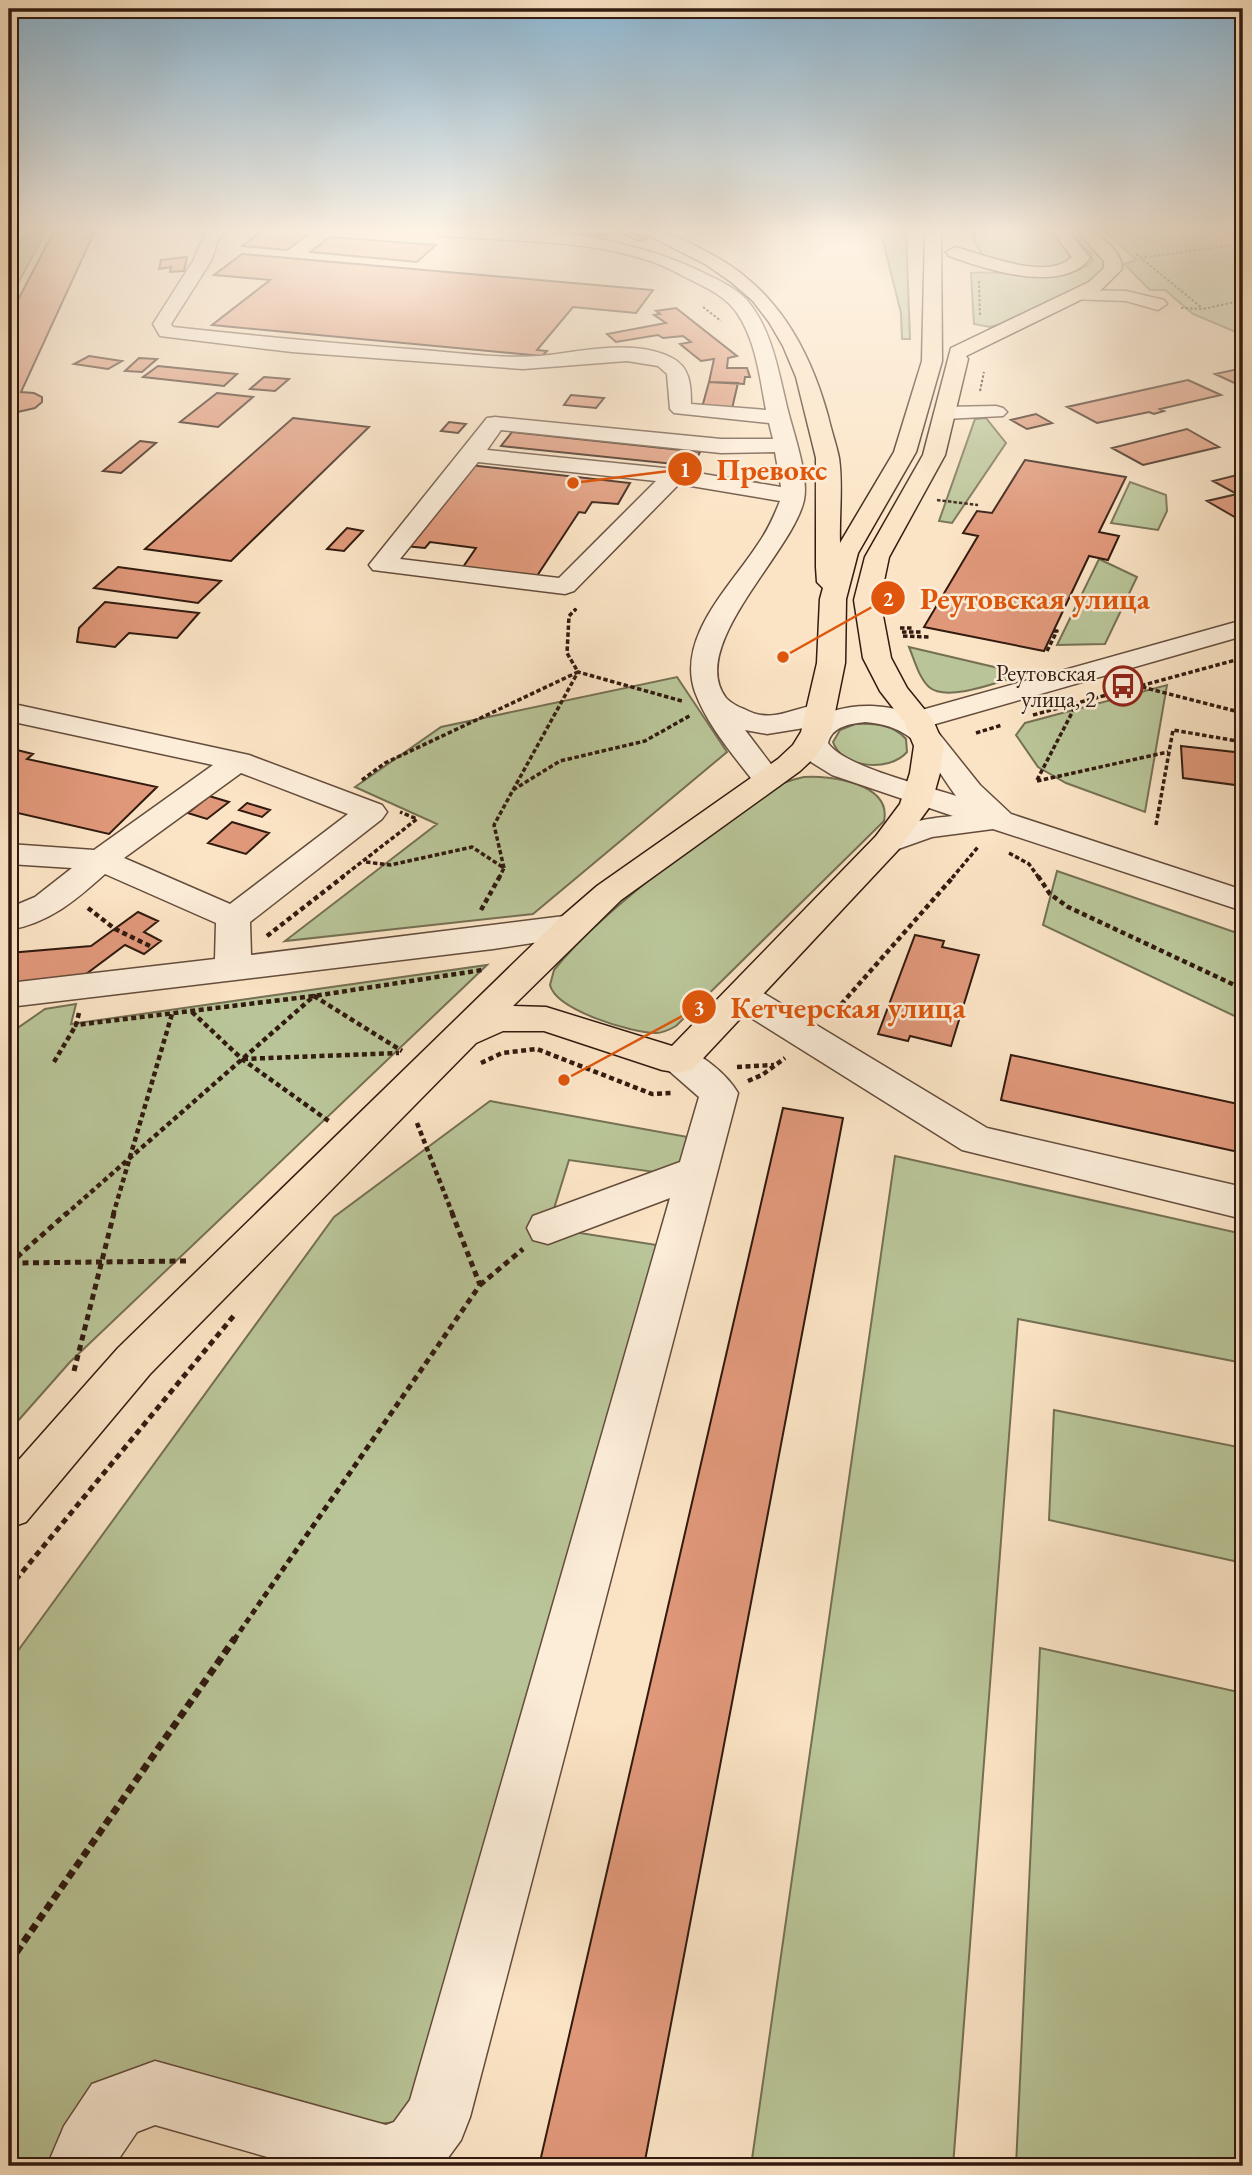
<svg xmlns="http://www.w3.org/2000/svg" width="1252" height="2175" viewBox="0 0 1252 2175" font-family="'EB Garamond',serif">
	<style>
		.green { fill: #b9c598; stroke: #757054; stroke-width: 2 }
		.building { fill: #e0987a; stroke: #311a0f; stroke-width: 2 }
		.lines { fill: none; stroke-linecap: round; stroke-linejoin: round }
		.minor-casing { stroke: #644c3c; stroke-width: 3 }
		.major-casing { stroke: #311a0f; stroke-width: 3 }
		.path-far5 { stroke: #311a0f; stroke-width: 2; stroke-dasharray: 2.5 2; stroke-linecap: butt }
		.path-far4 { stroke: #311a0f; stroke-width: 2.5; stroke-dasharray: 3.5 2; stroke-linecap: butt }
		.path-far3 { stroke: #311a0f; stroke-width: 3.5; stroke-dasharray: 4.5 2.5; stroke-linecap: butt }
		.path-far2 { stroke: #311a0f; stroke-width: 4.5; stroke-dasharray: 5 3.5; stroke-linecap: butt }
		.path-far1 { stroke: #311a0f; stroke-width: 5; stroke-dasharray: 6 4.5; stroke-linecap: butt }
		.path { stroke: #311a0f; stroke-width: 7; stroke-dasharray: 8 5; stroke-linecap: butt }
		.minor { fill: #fcedd9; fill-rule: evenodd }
		.major { fill: #fbe4c5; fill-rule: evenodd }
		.labels { text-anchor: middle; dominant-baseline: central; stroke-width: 5; stroke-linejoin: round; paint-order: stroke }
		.far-poi-label { font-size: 23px; fill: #311a0f; stroke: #fcedd9; text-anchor: end }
		.leader { fill: none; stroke: #df560c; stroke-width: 2.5 }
		.callout-dot { fill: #df560c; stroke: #fcedd9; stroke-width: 2.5 }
		.mark-label { font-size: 21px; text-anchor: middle; font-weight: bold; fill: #fff }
		.callout-label { font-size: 30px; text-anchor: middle; font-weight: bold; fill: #df560c; stroke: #fcedd9; stroke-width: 5; stroke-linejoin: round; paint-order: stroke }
	</style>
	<rect width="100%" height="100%" fill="#fbe4c5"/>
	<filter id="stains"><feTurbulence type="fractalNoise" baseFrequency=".00286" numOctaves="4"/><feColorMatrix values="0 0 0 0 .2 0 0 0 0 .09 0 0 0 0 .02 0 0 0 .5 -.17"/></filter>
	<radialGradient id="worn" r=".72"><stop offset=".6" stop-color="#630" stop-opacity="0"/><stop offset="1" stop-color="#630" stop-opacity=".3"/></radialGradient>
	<path class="green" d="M24,231H46L9,300V258Z
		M773,231H906L910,339H902L901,313L881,233L804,234Z
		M973,231H1051L1068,251L1070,258C1050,278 1008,263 984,258L975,242Z
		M1069,231H1077L1104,261L1105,267L1088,284L1001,324L990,327L974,324L971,273C1002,269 1072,286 1093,260L1091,254Z
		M1105,231H1243V335L1193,314L1165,290H1150L1124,264L1136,260Z
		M986,418L1006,443L952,523L939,521L975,419Z
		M1130,482L1166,495L1167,511L1158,530L1111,523Z
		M1099,559L1137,577L1105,644L1057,645Z
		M909,647L1011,671L1015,677C995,683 946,702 929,687C919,678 914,659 909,647Z
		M677,677L727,752L533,914L285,941L437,824L355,787L441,727Z
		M1167,685L1145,812L1066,783L1038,767L1016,735L1025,723Z
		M855,724C873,723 893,724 906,739L907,752C890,772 842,769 833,742L840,730Z
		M804,777C829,775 892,783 884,821L676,1026C669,1030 663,1033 656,1033C631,1033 556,1010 550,985L554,970C587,929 632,894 673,860C711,829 753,787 804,777Z
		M1057,871L1243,935V1020L1043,925Z
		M487,965L70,1362L9,1431V1034L45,1009L76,1004L71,1024Z
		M490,1101L693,1138L683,1176L569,1160L548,1228L663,1246L421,2099L397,2122L368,2125L153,2070L65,2149L58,2166H9V1663L334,1217Z
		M895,1156L1243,1234V1363L1018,1319L953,2166H751Z
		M1054,1410L1243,1448V1563L1049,1520Z
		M1040,1648L1243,1693V2166H1016Z"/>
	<path class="building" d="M54,231H95L21,392L34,393L42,397V402L35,408L9,414V317Z
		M263,231H313L287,250L242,246Z
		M533,231H576L608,233L605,236Z
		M615,231H628L647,239L639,241Z
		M330,237L436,245L417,262L310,252Z
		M242,254L653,290L636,313L573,307L537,350L547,351L542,356L212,325L270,280L214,275Z
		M187,257L184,271L170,272L171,267L159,269L161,260Z
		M676,308L737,356L728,358L727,368H747L750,377H745L744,384L709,382L714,359L701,361L680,344L691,342L683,336L663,338L658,335L616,342L607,334L666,323L654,315L660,314L656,311Z
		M89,356L122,361L108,369L74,364Z
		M139,358L157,359L142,372L125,371Z
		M158,366L237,374L224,386L143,377Z
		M1243,368V387L1215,374Z
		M264,377L289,379L275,391L250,389Z
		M1188,380L1221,395L1160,409L1164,411L1154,414L1149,412L1097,423L1067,407Z
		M709,382L738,383L731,413L701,411Z
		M217,393L253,397L218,427L180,422Z
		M571,395L604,398L596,408L564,405Z
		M1036,414L1052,423L1027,429L1011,420Z
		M293,418L369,427L231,561L145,549Z
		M449,422L466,424L458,433L441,431Z
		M1187,429L1219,447L1143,465L1112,448Z
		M512,432L700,452L693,466L501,446Z
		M140,441L156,443L121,473L103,471Z
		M1025,460L1126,477L1099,532L1119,536L1108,560L1089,556L1044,651L924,627L978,536L963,533L977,511L992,513Z
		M469,465L630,483L618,504L592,502L585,513L579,512L535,579L461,570L476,548L430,542L425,548L404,546Z
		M1237,475L1243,478V517L1238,519L1207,501L1237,494L1213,481Z
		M347,528L363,531L344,551L327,549Z
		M118,567L221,581L198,603L94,588Z
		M105,602L199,613L177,638L129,633L115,647L77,642L79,628Z
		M1181,746L1243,753V786L1183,778Z
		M9,748L33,754L27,759L157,787L109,834L9,811Z
		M209,796L229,802L207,819L188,813Z
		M247,803L270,810L262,817L239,810Z
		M232,822L269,833L246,854L208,843Z
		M138,912L158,921L144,932L161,941L144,954L125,945L78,980L9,987V953L91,946Z
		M915,935L944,941L942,947L979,955L951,1046L910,1036L908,1041L878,1034Z
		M1011,1055L1243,1105V1153L1001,1100Z
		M783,1108L843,1118L644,2166H539Z"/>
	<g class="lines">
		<g class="minor-casing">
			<path id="minor" d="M10,231H26L15,251L9,252Z
				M206,231H226L219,238L211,261L171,324L173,327C256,336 339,344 423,350C461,353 501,359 540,356C580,352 634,338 672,358C690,367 691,385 691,404L766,410C760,378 756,341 737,313C727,298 711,290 695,282C679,274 664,265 647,260C582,239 508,241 441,236L433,231C520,223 627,234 706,274C720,281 735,288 746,299C772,329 778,370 787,407C793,432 809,475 804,500C793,552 686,646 726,698C730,702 738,707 744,709C779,728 799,699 830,707L833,711C860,703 884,705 911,713L1243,620V636L932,725L980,785L1011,814L1243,890V911L993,829L932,837L887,853L876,850L871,843C884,824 931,818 953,816L832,775L811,762L799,743L804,728L767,734L745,730L783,780L779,786L768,789L757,786C735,757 708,727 695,692C676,637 731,586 758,544C768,530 774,516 780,501L679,484L574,591L565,594L373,570L369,565L373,560L487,418L495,417L721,439H773L769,423L674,413L670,409L667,374L658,366L627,361L523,369L292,352L160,336L153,324L193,261ZM501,430L721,453L775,452L781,487L674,469L487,450ZM478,462L656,481L559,578L400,559ZM865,722C918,726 928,758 956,796C927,786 844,767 828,743C832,726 850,724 865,722Z
				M1076,290L1126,291L1164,300L1167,304L1158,310L1126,301L1070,299L1067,295Z
				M996,406L1003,408L1007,412L1003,416L945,419L938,417L934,413L938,409L945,407Z
				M9,703L249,755L382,805L387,812L382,819L250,922L251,955L572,915L584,918L589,926L584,934L572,937L493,949L9,1007V983L215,959L216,923L105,874C75,901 49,923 9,930V908L35,897L72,868L9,864V844L94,850L213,765L9,721ZM241,773L348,814L230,904L124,858Z
				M742,984L755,988L987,1128L1243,1187V1219L962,1150L729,1004L724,996L729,988Z
				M680,1047C701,1053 727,1074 738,1093L470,2117L461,2140L442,2166H299L155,2125L137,2132L114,2166H47L64,2126L92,2084L155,2061L386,2125L394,2122L410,2100L670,1198L548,1244L533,1240L527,1228L533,1216L680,1162L699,1097L667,1069L661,1060L667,1051Z"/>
		</g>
		<g class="major-casing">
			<path id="major" d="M640,231C666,229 687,241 709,253C775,287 809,347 828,416C831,430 836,443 839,458C843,486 839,515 840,543L894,452L922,361L925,231H941L942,361L916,452L858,553L846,599L845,663L831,732L816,756L800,771L621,900L513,1006L546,1007L672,1046L876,836L900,804L910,773L914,746L904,722L880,691L863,658L854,600L865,557L923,455L951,348L1089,282L1104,268V261L1077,231H1094C1105,241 1122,252 1122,269L1101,290L966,356L968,359L945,455L889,557L880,600L891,658L907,688L933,720L944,746L940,773L931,805L898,850L693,1069L680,1073L662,1070L544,1031H503L476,1043L150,1374L26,1522L9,1528V1471L118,1348L560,918L597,886L778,759L793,745L801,732L817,663L820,599L823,588L817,582L816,567V458L796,377L783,346L769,322L753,301L731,282L705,264Z
				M1052,231H1068L1090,258C1062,295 985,269 949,256L946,252L955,247C984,254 1046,282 1072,257Z"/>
		</g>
		<path class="path-far5" d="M1136,254L1202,308
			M1140,258L1243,244
			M979,281L980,317
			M703,307L721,321
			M1181,308L1203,309L1243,300
			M980,391L984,372"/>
		<path class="path-far4" d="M937,500L978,505
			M574,611L577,608"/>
		<path class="path-far3" d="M900,628H914
			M902,632H922
			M903,636L931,637
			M1047,651L1057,631H1054
			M1142,687L1243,713
			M1033,715L1243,658
			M976,733L1002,725
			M362,780L385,763L578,672L567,653L569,616L576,609
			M1037,780L1075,707
			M1037,781L1168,752
			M513,790L578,672L682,701
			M1156,825L1173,730L1243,742
			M1009,853L1029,864L1039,878
			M366,862L390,865L472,847L504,868L499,878
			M504,868L494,825L513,790L560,761L645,741L691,715
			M341,878L417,819L400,812
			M952,878L978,847"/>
		<path class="path-far2" d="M1038,876L1050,894L1068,907L1243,989
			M88,908L115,929L152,947
			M481,910L500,876
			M267,936L344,876
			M192,1012L242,1059L330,1122
			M79,1013L76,1025L314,996L482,970
			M830,1017L954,876
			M243,1059L399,1053
			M54,1062L76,1025
			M481,1063L502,1053L537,1049L652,1094L672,1093
			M737,1067L774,1065
			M748,1081L762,1075L785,1058
			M417,1123L453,1215
			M65,1215L314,996L402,1051
			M113,1215L172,1014"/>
		<path class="path-far1" d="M12,1263L186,1261
			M9,1264L67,1213
			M480,1285L523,1249
			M74,1371L114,1213
			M9,1588L236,1313
			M234,1640L480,1285L452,1213"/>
		<path class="path" d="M9,1963L235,1638"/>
		<use href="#minor" class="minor"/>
		<use href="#major" class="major"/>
	</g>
	<linearGradient id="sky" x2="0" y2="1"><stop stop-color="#8bb8d7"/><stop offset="0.43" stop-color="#fdf3e5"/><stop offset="1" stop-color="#fdf3e5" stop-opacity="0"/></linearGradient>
	<rect width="1252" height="535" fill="url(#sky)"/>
	<defs>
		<g id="bus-ring" transform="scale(2.0125)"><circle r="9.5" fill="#fcedd9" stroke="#8f2418" stroke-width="1.5"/><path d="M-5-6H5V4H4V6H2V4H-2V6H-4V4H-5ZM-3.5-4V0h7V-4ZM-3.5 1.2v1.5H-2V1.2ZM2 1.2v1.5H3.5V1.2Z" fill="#8f2418"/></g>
	</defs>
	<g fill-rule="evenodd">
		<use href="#bus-ring" x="1123" y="686"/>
	</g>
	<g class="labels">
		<g class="far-poi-label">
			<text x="1096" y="673">Реутовская<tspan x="1096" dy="26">улица, 2</tspan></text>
		</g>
	</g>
	<path class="leader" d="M573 483L685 469M783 657L888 598M564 1080L699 1007"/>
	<g class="callout-dot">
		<circle cx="573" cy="483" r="7"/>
		<circle cx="783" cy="657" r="7"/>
		<circle cx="564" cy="1080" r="7"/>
		<circle cx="685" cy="469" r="18"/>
		<circle cx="888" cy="598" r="18"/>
		<circle cx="699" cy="1007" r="18"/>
	</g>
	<g class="mark-label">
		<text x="685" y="477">1</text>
		<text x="888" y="606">2</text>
		<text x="699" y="1015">3</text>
	</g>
	<g class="callout-label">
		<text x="772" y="480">Превокс</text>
		<text x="1035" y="609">Реутовская улица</text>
		<text x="848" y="1018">Кетчерская улица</text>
	</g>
	<rect width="1252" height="2175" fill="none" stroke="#fbe4c5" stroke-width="35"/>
	<rect x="10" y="10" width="1231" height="2154" fill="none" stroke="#311a0f" stroke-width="3.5"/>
	<rect x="18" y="18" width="1217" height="2140" fill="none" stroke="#311a0f" stroke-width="2"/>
	<rect width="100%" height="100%" filter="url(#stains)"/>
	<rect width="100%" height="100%" fill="url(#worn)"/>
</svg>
